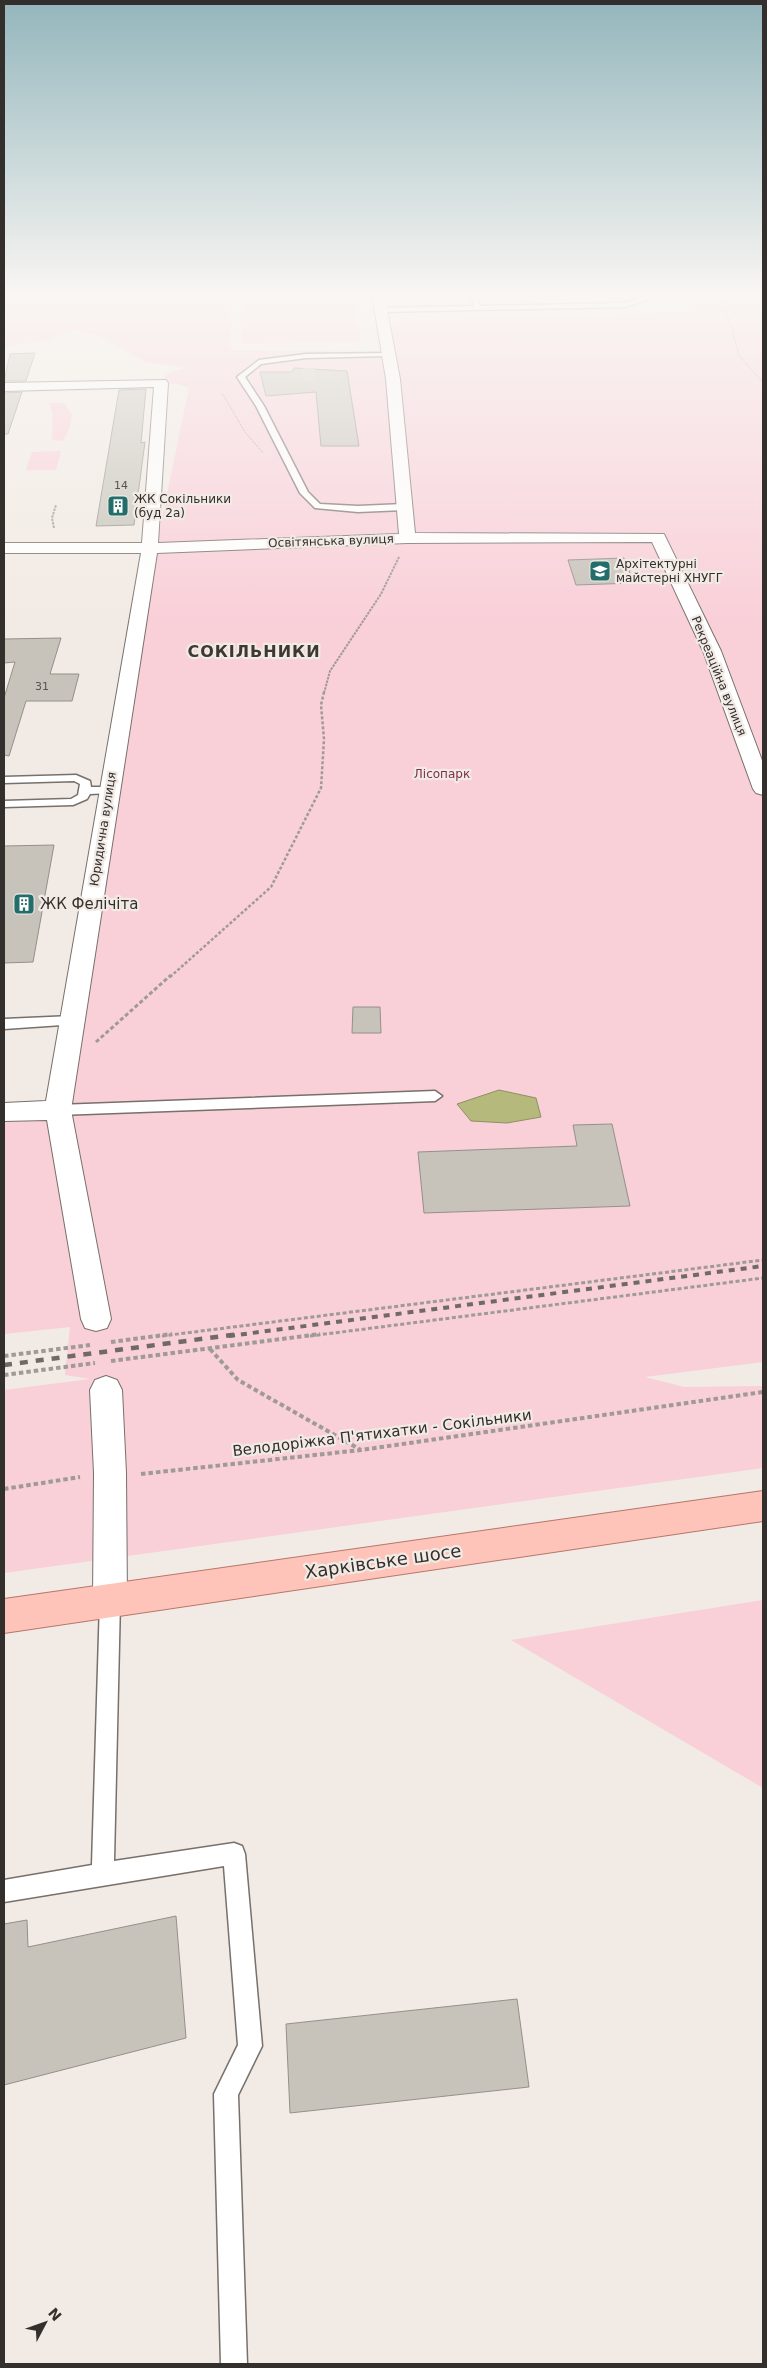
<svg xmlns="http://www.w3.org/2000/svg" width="767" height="2368" viewBox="0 0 767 2368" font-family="'DejaVu Sans',sans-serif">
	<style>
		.green { fill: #f9cfd8 }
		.water { fill: #b5b97b; stroke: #8e9064 }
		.building { fill: #c7c3bb; stroke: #949089 }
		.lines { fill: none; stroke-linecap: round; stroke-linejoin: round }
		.minor-tunnel { stroke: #ccc5bf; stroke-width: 13; stroke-dasharray: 13 7; stroke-linecap: butt }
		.service-casing { stroke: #77706b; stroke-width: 3 }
		.minor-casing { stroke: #77706b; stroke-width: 2 }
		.primary-casing { stroke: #b7766a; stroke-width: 2 }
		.path-far4 { stroke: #a09a96; stroke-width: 1; stroke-dasharray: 2 1; stroke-linecap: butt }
		.path-far3 { stroke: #a09a96; stroke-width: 2; stroke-dasharray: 2.5 1; stroke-linecap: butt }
		.path-far2 { stroke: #a09a96; stroke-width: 2.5; stroke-dasharray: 3 2; stroke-linecap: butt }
		.path-far1 { stroke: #a09a96; stroke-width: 3; stroke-dasharray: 4 2.5; stroke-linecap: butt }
		.path { stroke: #a09a96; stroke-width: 4; stroke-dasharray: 4.5 3; stroke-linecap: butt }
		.service { fill: #fff; fill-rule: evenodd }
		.minor { fill: #fff; fill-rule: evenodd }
		.primary { fill: #fec4b9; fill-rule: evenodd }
		.rail-far1 { stroke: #6f6a67; stroke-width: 4; stroke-dasharray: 6 6; stroke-linecap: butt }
		.rail { stroke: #6f6a67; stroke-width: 4.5; stroke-dasharray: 8 8; stroke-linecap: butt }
		.labels { text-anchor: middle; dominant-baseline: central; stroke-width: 4.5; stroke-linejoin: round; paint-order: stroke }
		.far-number-label { font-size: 11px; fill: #575450 }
		.far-poi-label { font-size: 12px; fill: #322f2d; stroke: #f2eae4; text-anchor: start }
		.far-street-label { font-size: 12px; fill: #322f2d; stroke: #f2eae4 }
		.far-park-label { font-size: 12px; fill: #7f3049; stroke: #f2eae4 }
		.poi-label { font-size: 15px; fill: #322f2d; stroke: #f2eae4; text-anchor: start }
		.street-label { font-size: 15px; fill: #322f2d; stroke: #f2eae4 }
		.far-district-label { font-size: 16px; font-weight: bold; letter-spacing: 1px; fill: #3e3834; stroke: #f2eae4 }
		.near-street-label { font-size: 18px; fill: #322f2d; stroke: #f2eae4 }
	</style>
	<rect width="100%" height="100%" fill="#f2eae4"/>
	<path class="green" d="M4,294H231V350L386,352L392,322L691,312L676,294H763V1362L645,1377L684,1387L763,1386V1468L4,1573V1390L90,1379L65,1375L70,1327L4,1334V1114L58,1110L159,532L189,388L177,384L161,383L168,373L184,368L145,362L103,338L76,330L49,340L4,347Z
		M242,294H354L361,342L241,344Z
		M49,403H64L72,415L70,427L63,441L52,440L53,414Z
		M61,451L56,470H26L32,452Z
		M763,1600V1788L511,1640Z"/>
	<path class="water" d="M499,1090L536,1098L541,1117L507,1123L471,1121L457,1104Z"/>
	<path class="building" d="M35,353L26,381H4L10,354Z
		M294,368L347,371L359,446H321L316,392L266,396L260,372H292Z
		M146,389L141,443L145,442L134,525L96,526L119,390Z
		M22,392L8,434H4V393Z
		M624,558L634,583L576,585L568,560Z
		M61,638L50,674H79L72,701H26L9,756L4,755V698L15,662L4,663V639Z
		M54,845L33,962L4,963V846Z
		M353,1007H380L381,1033H352Z
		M612,1124L630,1206L424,1213L418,1152L577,1146L573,1125Z
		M176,1916L186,2038L4,2085V1924L27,1920L28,1947Z
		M517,1999L529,2087L290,2113L286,2024Z"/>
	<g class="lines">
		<path class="minor-tunnel" d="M308,368L309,383"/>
		<g class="service-casing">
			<path id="service" d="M471,294H477L480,306L625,303L652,294H660L626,307L381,312L378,310L381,308L474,306Z
				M389,353L387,356L306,358L261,364L245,377L264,406L308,492L320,504L358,506L404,504L408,507L404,510L358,512L315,508L300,493L256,406L237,377L259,360L306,354Z
				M76,775L90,781L91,787H110L116,790L110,793L90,794L87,799L73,805L4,807V801L71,799L78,795L80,784L74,781L4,783V777Z
				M72,1016L77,1018L79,1021L77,1024L4,1029V1019Z
				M435,1091L442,1096L435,1101L58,1115L51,1110L58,1105Z
				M110,1592L117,1594L120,1601L114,1861L234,1843L242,1846L245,1854L262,2046L238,2095L247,2364H221L214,2094L238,2045L224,1866L4,1902V1880L92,1865L100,1601L103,1594Z"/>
		</g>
		<g class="minor-casing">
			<path id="minor" d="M372,294H384L400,379L415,533L664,534L721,651L763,763V795L756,793L753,789L703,651L652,542L407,543L157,553L71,1110L111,1319L107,1328L96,1331L85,1328L81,1319L47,1120L4,1121V1103L46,1101L141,553H4V543H142L154,387L4,391V383L166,380L168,383L158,543L399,534L386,379Z
				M106,1376L117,1380L122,1390L126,1473L127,1601L122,1613L110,1618L98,1613L93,1601L94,1473L90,1390L95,1380Z"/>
		</g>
		<g class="primary-casing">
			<path id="primary" d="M763,1491V1521L4,1633V1599Z"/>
		</g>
		<path class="path-far4" d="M719,294L732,328L739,356L763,382
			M222,393L245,432L263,453"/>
		<path class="path-far3" d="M54,528L52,518L56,505
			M324,693L330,671L381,594L399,557"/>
		<path class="path-far2" d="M170,977L271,887L321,788L324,739L321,705L324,692"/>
		<path class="path-far1" d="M96,1042L171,975
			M162,1336L763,1260
			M310,1336L763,1278"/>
		<path class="path" d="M111,1342L172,1334
			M210,1349L238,1380L361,1450
			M4,1356L90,1345
			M111,1361L320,1334
			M4,1375L95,1363
			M141,1474L361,1450L763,1392
			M4,1489L80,1477"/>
		<use href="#service" class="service"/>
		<use href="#minor" class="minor"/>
		<use href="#primary" class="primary"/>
		<path class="rail-far1" d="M229,1336L763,1266"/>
		<path class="rail" d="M4,1365L239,1334"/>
	</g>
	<linearGradient id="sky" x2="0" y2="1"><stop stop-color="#93b6bc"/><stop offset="0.47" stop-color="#f9f6f3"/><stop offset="1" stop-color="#f9f6f3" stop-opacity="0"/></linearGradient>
	<rect width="767" height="625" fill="url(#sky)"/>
	<defs>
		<g id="building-square" transform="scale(1.125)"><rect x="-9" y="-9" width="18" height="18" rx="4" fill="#236e6b" stroke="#f2eae4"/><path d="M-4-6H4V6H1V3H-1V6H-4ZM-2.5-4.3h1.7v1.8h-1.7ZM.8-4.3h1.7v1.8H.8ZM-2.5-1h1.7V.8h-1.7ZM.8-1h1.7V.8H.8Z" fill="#fff"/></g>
		<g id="school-square" transform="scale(1.125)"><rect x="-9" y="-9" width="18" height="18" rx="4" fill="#236e6b" stroke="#f2eae4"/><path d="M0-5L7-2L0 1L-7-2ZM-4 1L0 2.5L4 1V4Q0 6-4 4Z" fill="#fff"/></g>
	</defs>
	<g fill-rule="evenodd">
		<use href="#building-square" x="118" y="506"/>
		<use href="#school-square" x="600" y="571"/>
		<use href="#building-square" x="24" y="904"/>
	</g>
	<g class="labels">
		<g class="far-number-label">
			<text x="121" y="485">14</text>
			<text x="42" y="686">31</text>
		</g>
		<g class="far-poi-label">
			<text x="134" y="499">ЖК Сокільники<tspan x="134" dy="14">(буд 2а)</tspan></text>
			<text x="616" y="564">Архітектурні<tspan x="616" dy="14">майстерні ХНУГГ</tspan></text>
		</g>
		<g class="far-street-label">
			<text transform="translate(331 541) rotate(-2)">Освітянська вулиця</text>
			<text transform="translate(719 676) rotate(68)">Рекреаційна вулиця</text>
			<text transform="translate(103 829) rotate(-81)">Юридична вулиця</text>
		</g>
		<g class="far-park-label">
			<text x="442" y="774">Лісопарк</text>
		</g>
		<g class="poi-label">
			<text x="40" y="904">ЖК Фелічіта</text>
		</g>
		<g class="street-label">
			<text transform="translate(382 1433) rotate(-7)">Велодоріжка П'ятихатки - Сокільники</text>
		</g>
		<g class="far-district-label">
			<text x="254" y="651">СОКІЛЬНИКИ</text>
		</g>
		<g class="near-street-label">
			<text transform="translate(383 1561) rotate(-8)">Харківське шосе</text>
		</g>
	</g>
	<rect width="767" height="2368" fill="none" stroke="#322f2d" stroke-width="10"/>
	<g transform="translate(45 2323) rotate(49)" stroke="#f2eae4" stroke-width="4" paint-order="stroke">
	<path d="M0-4L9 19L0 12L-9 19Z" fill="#322f2d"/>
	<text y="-8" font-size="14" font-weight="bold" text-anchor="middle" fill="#322f2d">N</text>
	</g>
</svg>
